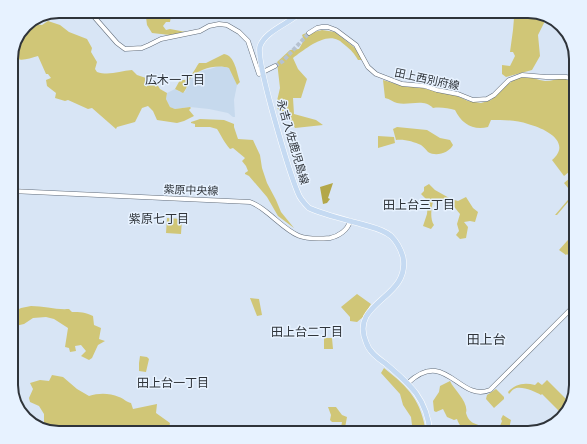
<svg xmlns="http://www.w3.org/2000/svg" width="587" height="444" viewBox="0 0 587 444" font-family="Mulish,'Noto Sans JP',sans-serif">
	<style>
		.built { fill: #c6d9ed }
		.green { fill: #d0c677 }
		.water { fill: #b3a749 }
		.lines { fill: none; stroke-linecap: round; stroke-linejoin: round }
		.minor-tunnel { stroke: #b6c2d0; stroke-width: 4; stroke-dasharray: 4 2; stroke-linecap: butt }
		.minor-casing { stroke: #626d7b; stroke-width: 5 }
		.major-casing { stroke: #fff; stroke-width: 6 }
		.minor { stroke: #fff; stroke-width: 4 }
		.major { stroke: #c5daf2; stroke-width: 5 }
		.labels { text-anchor: middle; dominant-baseline: central; stroke-width: 3; stroke-linejoin: round; paint-order: stroke }
		.street-label { font-size: 11px; fill: #2f343a; stroke: #e7f2ff }
		.neighbourhood-label { font-size: 12px; fill: #2f343a; stroke: #e7f2ff }
		.quarter-label { font-size: 13px; fill: #2f343a; stroke: #e7f2ff }
		.rim { fill: none; stroke: #2f343a; stroke-width: 2 }
	</style>
	<rect width="100%" height="100%" fill="#d8e5f5"/>
	<path class="built" d="M219,66L230,68L237,85L234,100L235,117H233L228,113L209,109L190,107L175,109L170,107L166,99L167,93L175,89L180,92H185L190,79L200,71L210,69Z"/>
	<path class="green" d="M152,11L162,12L161,16H171L170,22H166L163,26L166,30L170,29L186,32L170,35L152,33L147,25L146,17Z
		M489,11H528L557,21L561,29L545,21L538,35L540,56L532,70L506,77L502,74V65L510,66L515,56L513,52H510L513,30L514,18L493,16Z
		M48,21L60,25L69,32L87,39L92,48L91,52L97,62L95,69L97,72C109,76 120,71 132,70L137,75L155,81L160,89L167,93L166,99L170,107L175,109L190,107L191,108L189,110L194,116L184,121L177,123L157,120L153,111L148,106L142,108L135,122L117,127L116,129L92,108L88,109L68,100L65,101L55,98L56,93L47,86L46,80L51,78L48,74H46L38,56C28,59 21,62 11,57L24,29L33,24L42,25Z
		M322,30L335,32L355,48L362,60H358C354,53 351,50 346,46C343,44 341,41 338,40C324,33 304,50 293,58L298,69L307,79L301,98H293L294,114L316,120L323,125L295,128L290,120L282,118L276,105L280,88L277,62L290,50L299,49L304,40L302,35C306,32 316,32 322,30Z
		M224,54C235,55 237,74 240,82L237,85L229,68C218,64 198,68 190,79C187,84 187,89 183,93L175,89L180,80C190,82 194,70 199,63H206Z
		M520,77C530,76 537,80 545,81C558,81 567,72 576,88V197L568,202L557,215H555L573,194L564,183L570,178L569,172L564,176L552,160C573,142 544,128 528,124C517,120 503,120 491,120L488,127C473,131 461,123 455,110C448,108 440,107 433,108C424,98 409,106 397,103C393,102 390,99 385,98L383,80L403,86L422,88L457,96L468,101L481,103L491,100L507,85L515,79Z
		M200,119L224,120L234,124V127L238,139L253,140L260,155L262,168L267,183L276,200L281,212L294,228L278,216L267,197L249,176L245,174V173L248,171L246,166L242,161L245,158L233,148L230,149C224,142 222,137 217,129L210,127H195V124L191,123V122Z
		M397,127L427,130L440,138L450,140L453,145C449,153 436,157 428,152C426,150 424,147 421,145C414,142 405,139 396,140L393,129Z
		M378,136L394,137L395,143L378,148Z
		M429,184L435,190L451,199L458,201L466,197L473,208L478,212L475,222L470,221L464,222L468,227L466,238L460,239L456,235L459,231L457,224L460,214C453,205 444,194 433,202C431,209 430,219 434,225L431,229L423,226L427,214L428,201L421,194L424,191V187Z
		M167,218L182,219L181,234L166,233Z
		M575,232L576,252L570,257L567,254L566,255L559,250Z
		M357,294L371,304L363,317L357,322L350,321V317L341,307Z
		M250,298L259,299L262,315L257,316Z
		M31,306C44,306 56,310 69,309L72,312C80,312 85,312 93,316L94,325L101,328L99,339L105,341L98,345L92,358L89,360L81,356L86,351L81,345L75,346L76,351L70,352L69,348L65,347L68,328L54,319L46,317L33,318L24,324L11,327V313L21,308Z
		M324,338H332L333,349H324Z
		M140,356L147,357L149,359L146,372L139,371V363Z
		M384,368C409,388 421,400 426,433H412V425L411,417L403,405L400,394L381,373Z
		M52,375L63,377L77,389L89,396C99,393 109,393 119,397C123,398 126,402 131,403L133,409L157,404L156,413L170,423L168,433H59L41,427L44,423V414L39,406L30,402L29,398L33,389L30,383L40,380L49,381Z
		M547,380L570,403L566,414L564,416L542,394L541,395C535,391 520,385 514,389C512,390 510,393 509,394L508,392C515,384 524,382 535,385L538,382L542,385Z
		M450,381C454,390 469,402 466,413C470,426 477,422 485,429L489,426L492,430L500,426L502,421L501,419L503,415L511,420L508,433C491,433 463,439 457,419L454,420L447,417L443,409L436,412L434,411L433,401L439,392L440,386Z
		M496,389L504,397V399L494,408L486,399L487,395Z
		M328,407H336L342,415L347,417L344,433H340L342,422H332L330,420L331,415Z"/>
	<path class="water" d="M333,183L328,198L330,199L327,203L323,204L320,187Z"/>
	<g class="lines">
		<path class="minor-tunnel" d="M275,66L283,61L309,33"/>
		<g class="minor-casing">
			<path id="minor" d="M89,11L117,43L125,49L142,48L149,45L161,39L200,31L209,26L219,24L227,25L239,32L248,41L259,74L275,66
				M309,33L317,28L322,27H328L336,30L356,45L368,67L376,74L402,84L425,86L437,90L458,94L473,100L487,99L494,95L509,80L522,75L546,77H566L570,78L576,84
				M11,191L250,202C258,205 263,209 269,214C293,234 297,241 330,238C339,236 348,230 350,221
				M408,383C446,347 459,403 490,390L576,304"/>
		</g>
		<g class="major-casing">
			<path id="major" d="M302,11C291,23 266,30 260,46C255,60 290,174 298,193C300,199 304,203 309,208C325,215 343,219 361,224C371,227 383,229 391,236C397,242 401,250 403,257C411,299 349,301 366,342C369,352 378,358 386,364C411,385 427,399 430,433"/>
		</g>
		<use href="#minor" class="minor"/>
		<use href="#major" class="major"/>
	</g>
	<g class="labels">
		<g class="street-label">
			<text transform="translate(427 79) rotate(12)">田上西別府線</text>
			<text transform="translate(293 142) rotate(74)">永吉入佐鹿児島線</text>
			<text transform="translate(191 190) rotate(2)">紫原中央線</text>
		</g>
		<g class="neighbourhood-label">
			<text x="175" y="79">広木一丁目</text>
			<text x="419" y="204">田上台三丁目</text>
			<text x="159" y="218">紫原七丁目</text>
			<text x="307" y="331">田上台二丁目</text>
			<text x="173" y="382">田上台一丁目</text>
		</g>
		<g class="quarter-label">
			<text x="486" y="339">田上台</text>
		</g>
	</g>
	<path d="M0 0H587V444H0ZM59 18H528A41 41 0 0 1 569 59V385A41 41 0 0 1 528 426H59A41 41 0 0 1 18 385V59A41 41 0 0 1 59 18Z" fill="#e7f2ff" fill-rule="evenodd"/>
	<path class="rim" d="M59 18H528A41 41 0 0 1 569 59V385A41 41 0 0 1 528 426H59A41 41 0 0 1 18 385V59A41 41 0 0 1 59 18Z"/>
</svg>
